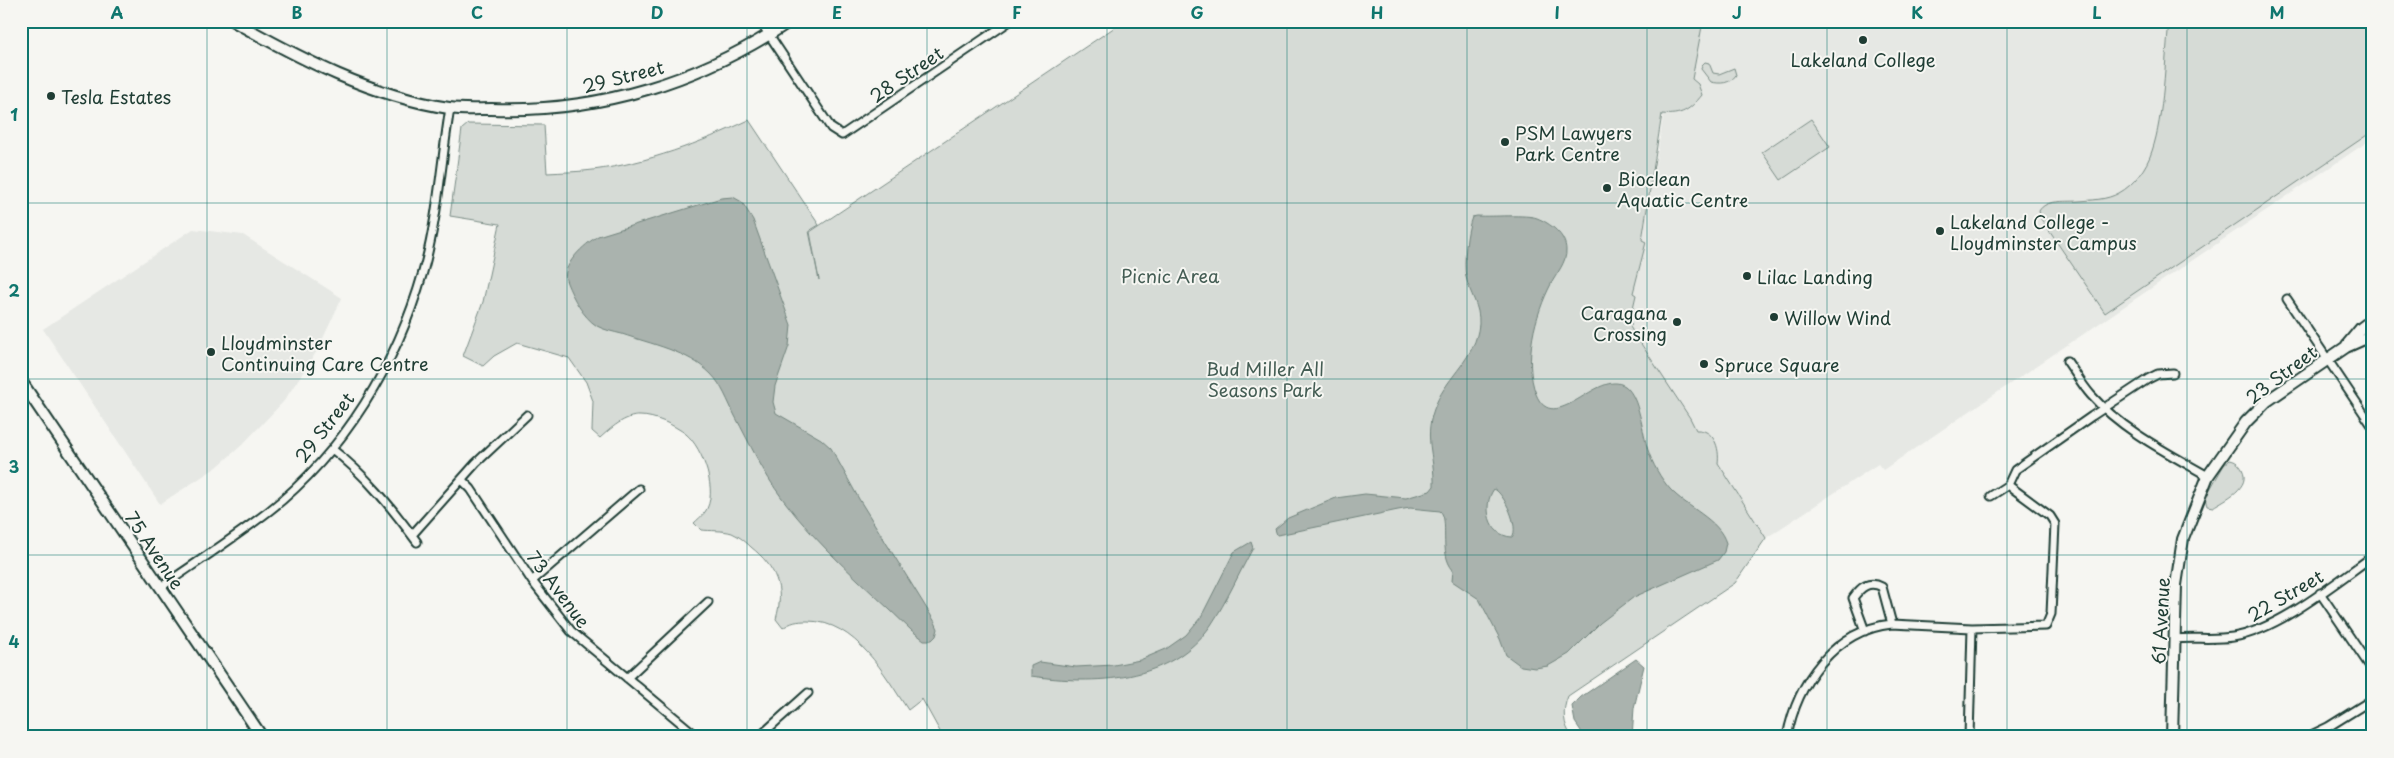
<svg xmlns="http://www.w3.org/2000/svg" width="2394" height="758" viewBox="0 0 2394 758" font-family="'Playpen Sans',sans-serif">
	<style>
		.built { fill: #e6e8e4 }
		.green { fill: #d6dbd6; stroke: #7a8c85 }
		.water { fill: #aab3ae; stroke: #72847d; fill-rule: evenodd }
		.lines { fill: none; stroke-linecap: round; stroke-linejoin: round }
		.street-casing { stroke: #1f3d34; stroke-width: 11 }
		.secondary-casing { stroke: #1f3d34; stroke-width: 14 }
		.street { stroke: #f6f6f2; stroke-width: 7 }
		.secondary { stroke: #f6f6f2; stroke-width: 10 }
		.grid { fill: none; stroke: #0f766e; stroke-width: 1; stroke-opacity: 0.55 }
		.poi-dot { fill: #1f3d34; stroke: #f6f6f2; stroke-width: 2 }
		.labels { text-anchor: middle; dominant-baseline: central; stroke-width: 4; stroke-linejoin: round; paint-order: stroke }
		.poi-label { font-size: 18px; fill: #1f3d34; stroke: #f6f6f2; text-anchor: start }
		.street-label { font-size: 18px; fill: #1f3d34; stroke: #f6f6f2 }
		.park-label { font-size: 18px; fill: #445d54; stroke: #f6f6f2 }
		.neatline { fill: none; stroke: #0f766e; stroke-width: 2 }
		.grid-label { font-size: 16px; text-anchor: middle; font-weight: bold; fill: #0f766e }
	</style>
	<rect width="100%" height="100%" fill="#f6f6f2"/>
	<filter id="ink" filterUnits="userSpaceOnUse"><feTurbulence type="fractalNoise" baseFrequency=".02" numOctaves="2"/><feDisplacementMap in="SourceGraphic" scale="10" xChannelSelector="R" yChannelSelector="G"/><feConvolveMatrix kernelMatrix="1 2 1 2 8 2 1 2 1" color-interpolation-filters="sRGB"/></filter>
	<g filter="url(#ink)">
		<path class="built" d="M1676,21H2366L2373,32V138L1883,470L1878,464L1766,538L1628,324L1661,131Z
			M193,229L243,235L342,298L317,351L284,401L242,445L217,467L160,504L43,329Z"/>
		<path class="green" d="M1124,21H1703L1692,79L1698,84L1702,95C1690,110 1681,116 1662,114L1642,240L1646,242L1633,293L1636,295L1630,321L1632,325L1630,327L1690,418L1696,430C1714,429 1720,448 1718,463L1766,538L1735,583L1568,696C1562,711 1563,724 1572,737H943L922,699L908,710C885,675 856,621 808,621C797,621 791,622 783,628L776,619C785,588 776,567 751,547C746,542 739,536 732,533C722,530 711,531 701,530L694,523C697,520 702,516 705,512C719,493 703,448 686,434C674,425 655,416 640,416C625,415 610,429 600,438L592,431L593,401L586,382L569,358L517,343L494,356L483,366L463,356L483,302L500,224L450,216L462,129L468,124L544,125L547,173C563,172 578,172 593,170C648,163 700,143 749,120L819,225L809,231L819,280L810,232Z
			M2169,21H2362L2373,37V131L2105,313L2041,219L2039,211C2046,199 2065,202 2078,201C2091,200 2107,200 2119,193C2134,185 2147,167 2152,151C2164,116 2165,59 2169,21Z
			M1705,62L1709,63L1713,73L1719,74L1734,68L1736,75C1730,84 1720,84 1711,82L1701,69L1702,65Z
			M1811,119L1830,147L1781,180L1762,152Z
			M2230,460C2236,461 2239,464 2242,469C2252,488 2225,499 2213,507L2207,506L2205,498L2224,465Z"/>
		<path class="water" d="M733,197L742,202L753,220L791,325L789,346L775,386L773,402L776,413L821,439L831,448L859,499L935,622L938,629L936,636L932,640H924L911,630C867,587 818,547 782,498C763,473 750,444 735,416C728,402 722,385 711,374C688,351 651,344 622,334C614,332 604,330 597,326C583,317 573,298 567,283C559,266 585,244 598,236L721,198Z
			M1477,216C1492,217 1527,214 1537,218C1550,223 1566,235 1566,250C1567,262 1556,274 1551,284C1535,315 1523,360 1536,394C1554,438 1598,368 1625,386C1640,397 1642,433 1648,450C1652,463 1661,479 1670,489C1687,508 1719,519 1726,543L1724,552L1718,560L1634,597L1600,623L1569,654L1548,666L1535,668L1521,666L1506,655L1500,639L1479,599L1452,581L1453,570C1438,553 1450,519 1440,511L1410,508L1398,510L1283,534L1277,535L1275,529L1288,518L1336,498L1365,494L1406,498L1430,491L1434,486C1435,454 1422,437 1436,404C1448,375 1476,358 1479,324C1480,305 1470,295 1466,277C1463,263 1467,230 1472,217ZM1494,489C1504,493 1520,528 1512,537C1488,536 1482,505 1494,489Z
			M1251,542L1253,548C1239,573 1227,601 1211,625C1171,683 1094,685 1031,676V666L1040,662L1076,667L1114,665L1140,660L1166,649L1186,635L1201,617L1234,552Z
			M1636,659L1644,666L1634,708L1632,737H1585L1575,722L1572,706L1581,697Z"/>
		<g class="lines">
			<g class="street-casing">
				<path id="street" d="M760,21L831,128L842,135L1010,21
					M2287,299L2373,427
					M2067,361C2075,372 2082,385 2091,395C2122,430 2168,453 2208,476
					M332,449C366,475 392,508 417,542
					M462,480L471,489L532,581L571,631L698,737
					M1991,496L2008,485L2015,470L2092,416L2148,379L2158,374L2173,373
					M412,535L476,463L527,415
					M532,581L639,489
					M161,587C197,562 234,538 269,511C344,452 397,364 423,272C438,219 441,163 450,108
					M2320,593L2373,671
					M1865,631L1853,598C1861,587 1869,580 1882,587L1892,624
					M2174,639C2194,637 2213,640 2233,637C2278,630 2335,583 2373,556
					M627,678L708,602
					M759,737L808,693
					M1787,737C1797,683 1834,630 1892,624L1972,628L2046,626L2051,614L2055,524L2050,516L2008,485
					M1969,737L1972,628
					M2307,737L2328,727L2373,699"/>
			</g>
			<g class="secondary-casing">
				<path id="secondary" d="M233,21C301,59 371,96 449,108C463,110 477,109 491,109C598,113 701,81 790,21
					M2347,345L2361,328L2373,319
					M21,381L262,737
					M2172,737L2176,585L2183,539L2208,476L2246,422L2267,401L2346,347L2373,335"/>
			</g>
			<use href="#street" class="street"/>
			<use href="#secondary" class="secondary"/>
		</g>
	</g>
	<path class="grid" d="M207,21V737M387,21V737M567,21V737M747,21V737M927,21V737M1107,21V737M1287,21V737M1467,21V737M1647,21V737M1827,21V737M2007,21V737M2187,21V737M21,203H2373M21,379H2373M21,555H2373"/>
	<g class="poi-dot">
		<circle cx="1863" cy="40" r="5"/>
		<circle cx="51" cy="96" r="5"/>
		<circle cx="1505" cy="142" r="5"/>
		<circle cx="1607" cy="188" r="5"/>
		<circle cx="1940" cy="231" r="5"/>
		<circle cx="1747" cy="276" r="5"/>
		<circle cx="1774" cy="317" r="5"/>
		<circle cx="1677" cy="322" r="5"/>
		<circle cx="211" cy="352" r="5"/>
		<circle cx="1704" cy="364" r="5"/>
	</g>
	<g class="labels">
		<g class="poi-label">
			<text x="1863" y="59" text-anchor="middle">Lakeland College</text>
			<text x="61" y="96">Tesla Estates</text>
			<text x="1515" y="132">PSM Lawyers<tspan x="1515" dy="21">Park Centre</tspan></text>
			<text x="1617" y="178">Bioclean<tspan x="1617" dy="21">Aquatic Centre</tspan></text>
			<text x="1950" y="221">Lakeland College -<tspan x="1950" dy="21">Lloydminster Campus</tspan></text>
			<text x="1757" y="276">Lilac Landing</text>
			<text x="1667" y="312" text-anchor="end">Caragana<tspan x="1667" dy="21">Crossing</tspan></text>
			<text x="1784" y="317">Willow Wind</text>
			<text x="221" y="342">Lloydminster<tspan x="221" dy="21">Continuing Care Centre</tspan></text>
			<text x="1714" y="364">Spruce Square</text>
		</g>
		<g class="street-label">
			<text transform="translate(906 74) rotate(-34)">28 Street</text>
			<text transform="translate(623 76) rotate(-14)">29 Street</text>
			<text transform="translate(2281 374) rotate(-37)">23 Street</text>
			<text transform="translate(324 427) rotate(-52)">29 Street</text>
			<text transform="translate(155 550) rotate(56)">75 Avenue</text>
			<text transform="translate(559 589) rotate(53)">73 Avenue</text>
			<text transform="translate(2285 595) rotate(-30)">22 Street</text>
			<text transform="translate(2160 621) rotate(-87)">61 Avenue</text>
		</g>
		<g class="park-label">
			<text x="1170" y="275">Picnic Area</text>
			<text x="1265" y="368">Bud Miller All<tspan x="1265" dy="21">Seasons Park</tspan></text>
		</g>
	</g>
	<rect width="2394" height="758" fill="none" stroke="#f6f6f2" stroke-width="55"/>
	<rect x="28" y="28" width="2338" height="702" class="neatline"/>
	<g class="grid-label">
		<text x="117" y="19">A</text>
		<text x="297" y="19">B</text>
		<text x="477" y="19">C</text>
		<text x="657" y="19">D</text>
		<text x="837" y="19">E</text>
		<text x="1017" y="19">F</text>
		<text x="1197" y="19">G</text>
		<text x="1377" y="19">H</text>
		<text x="1557" y="19">I</text>
		<text x="1737" y="19">J</text>
		<text x="1917" y="19">K</text>
		<text x="2097" y="19">L</text>
		<text x="2277" y="19">M</text>
		<text x="14" y="121">1</text>
		<text x="14" y="297">2</text>
		<text x="14" y="473">3</text>
		<text x="14" y="648">4</text>
	</g>
</svg>
